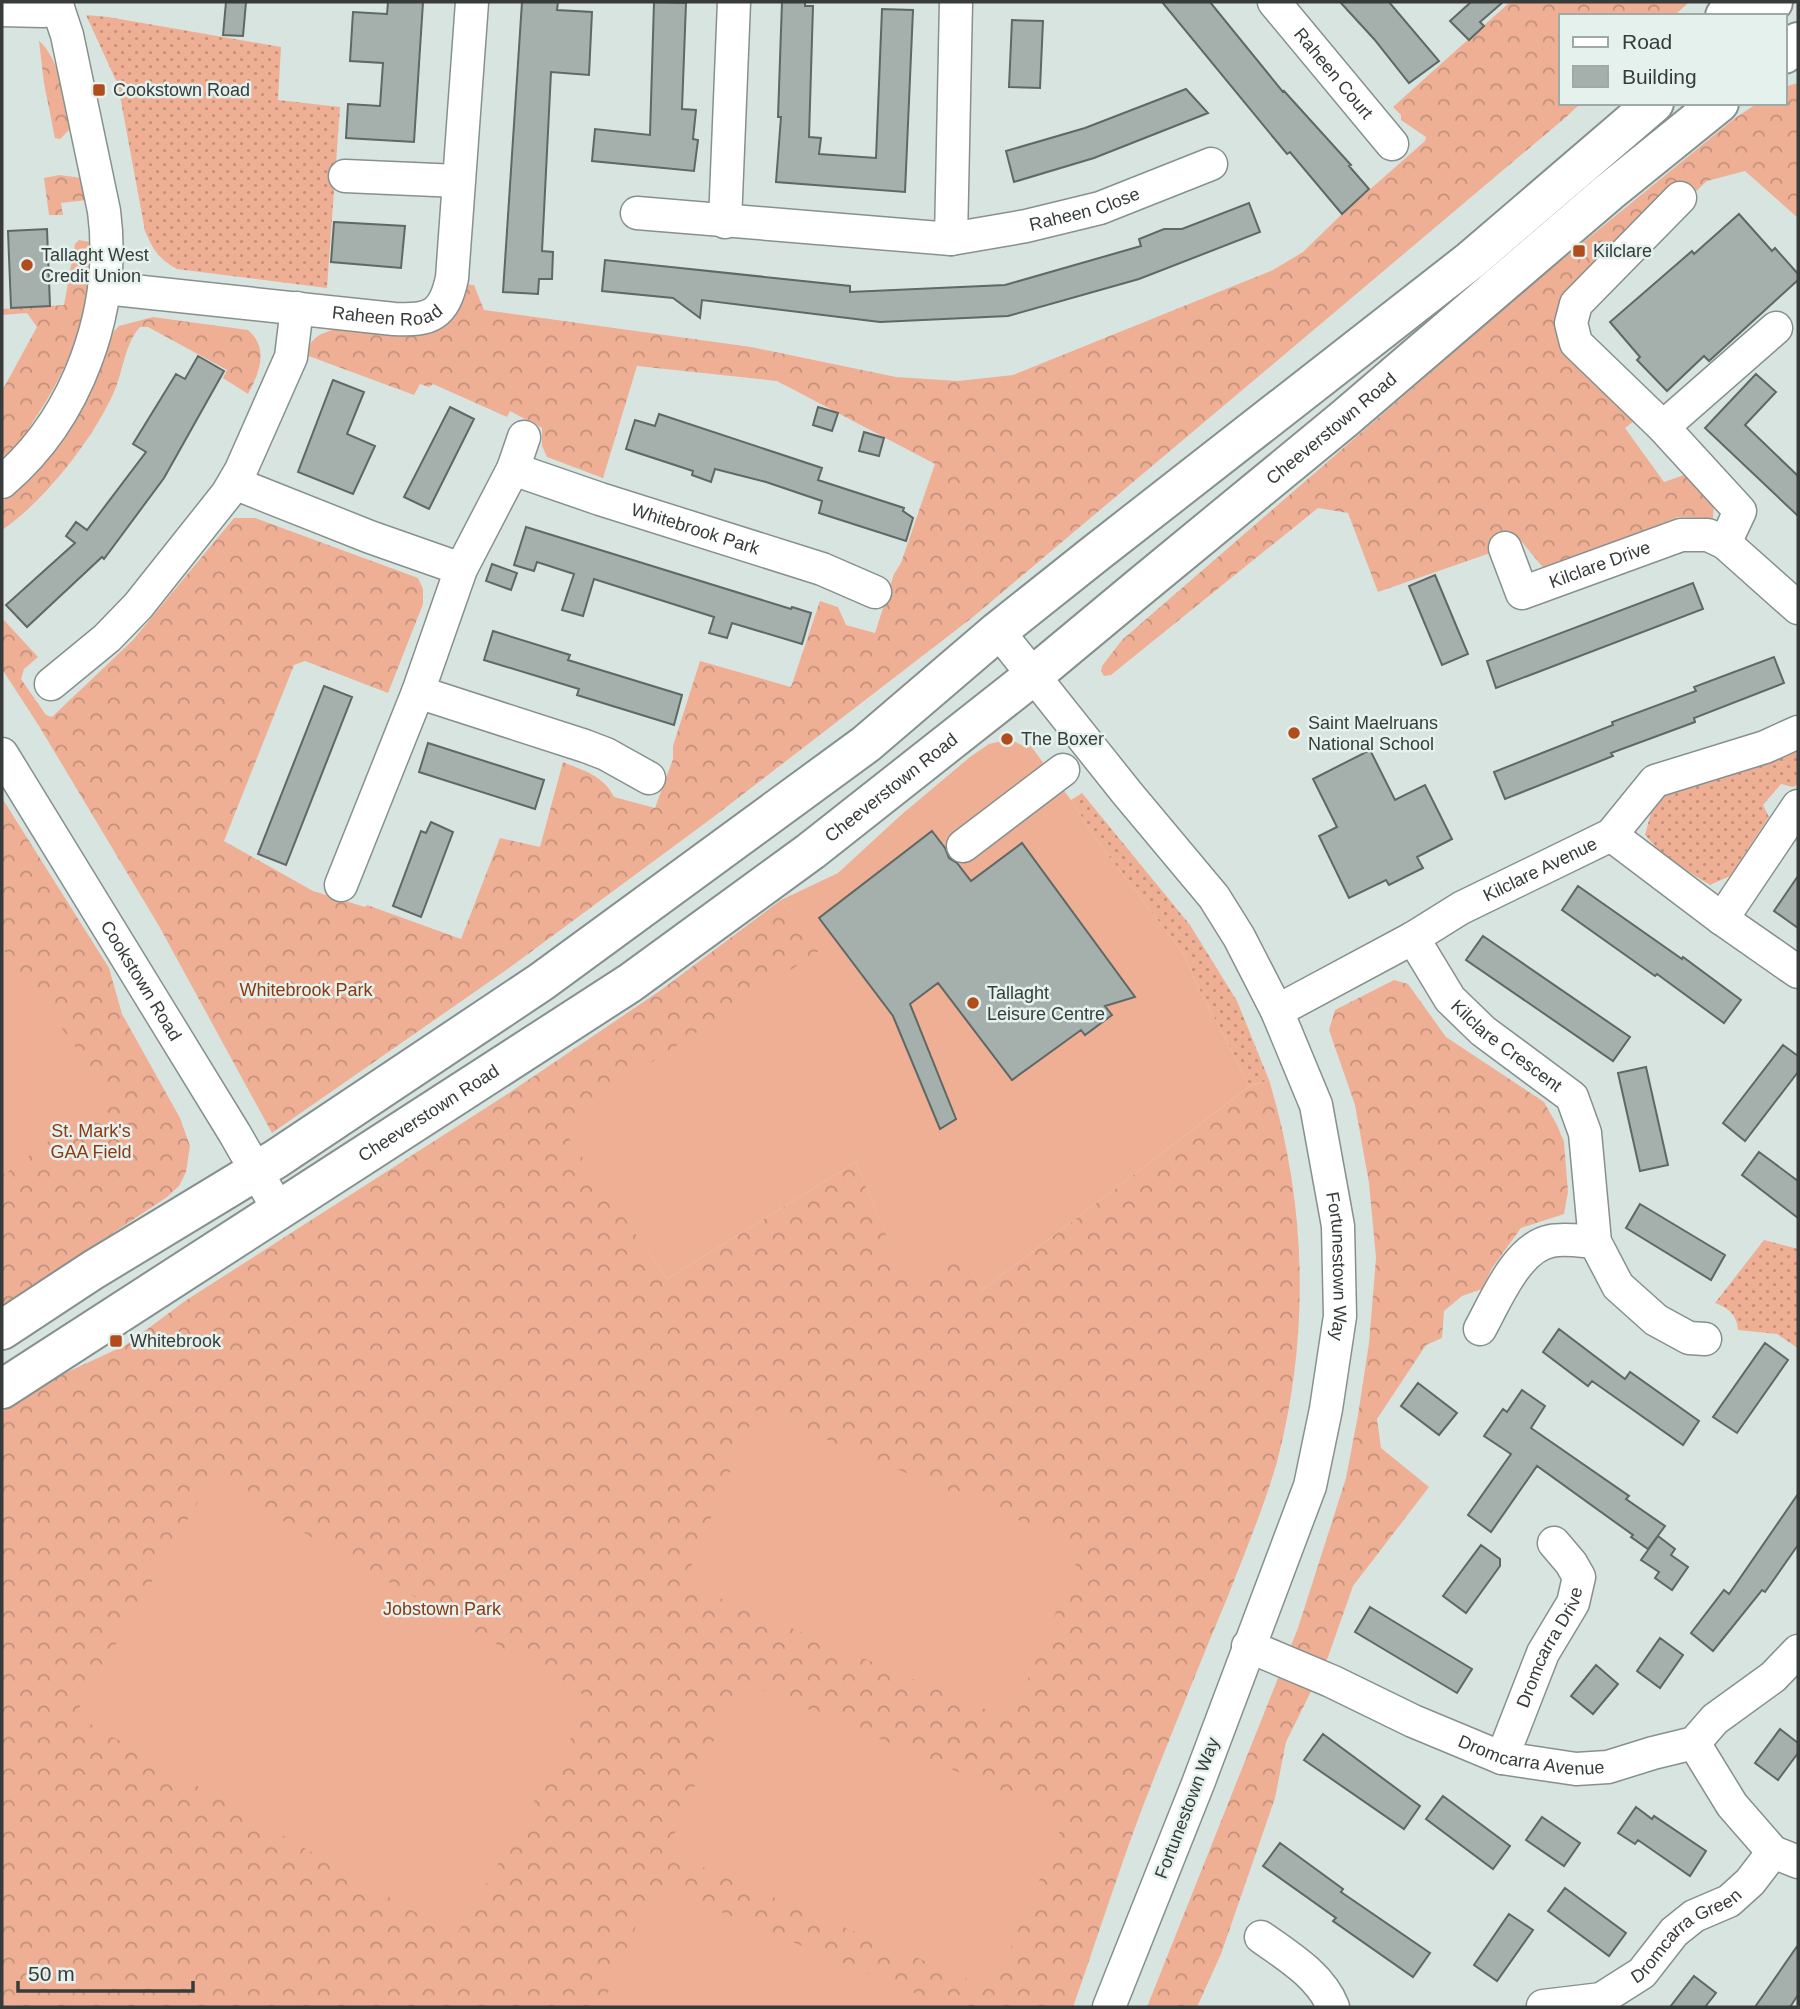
<svg xmlns="http://www.w3.org/2000/svg" width="1800" height="2009" viewBox="0 0 1800 2009" font-family="Helvetica,sans-serif">
	<style>
		.grass { fill: url(#grass-dots) }
		.forest { fill: url(#forest-crowns) }
		.pitch { fill: #efaf95 }
		.building { fill: #a5b0ac; stroke: #5e6865; stroke-width: 2 }
		.lines { fill: none; stroke-linecap: round; stroke-linejoin: round }
		.minor-casing { stroke: #86918e; stroke-width: 35 }
		.major-casing { stroke: #86918e; stroke-width: 42 }
		.minor { stroke: #fff; stroke-width: 32 }
		.major { stroke: #fff; stroke-width: 38 }
		.poi-dot { fill: #b14c1d; stroke: #e5f1ed; stroke-width: 2.5 }
		.labels { text-anchor: middle; dominant-baseline: central; stroke-width: 5; stroke-linejoin: round; paint-order: stroke }
		.street-label { font-size: 18px; fill: #373c3a; stroke: #e5f1ed }
		.poi-label { font-size: 18px; fill: #373c3a; stroke: #e5f1ed; text-anchor: start }
		.park-label { font-size: 18px; fill: #8b3912; stroke: #e5f1ed }
	</style>
	<defs>
		<pattern id="grass-dots" width="8" height="8" patternUnits="userSpaceOnUse" patternTransform="scale(1.75)"><rect width="8" height="8" fill="#efaf95"/><path d="M2 2h.1M6 6h.1" fill="none" stroke="#c2907b" stroke-width="1.8" stroke-linecap="round"/></pattern>
		<pattern id="forest-crowns" width="20" height="18" patternUnits="userSpaceOnUse" patternTransform="scale(1.75)"><rect width="20" height="18" fill="#efaf95"/><path d="M2 6a3 3 0 1 1 6 0M12 15a3 3 0 1 1 6 0" fill="none" stroke="#c2907b"/></pattern>
	</defs>
	<rect width="100%" height="100%" fill="#d8e4e0"/>
	<path class="grass" d="M86,15L108,17L281,47L278,100L340,107L327,288L177,269C159,259 153,250 145,231L118,85Z
		M1798,751V784L1793,787L1781,784L1763,805L1769,817L1730,876L1710,885L1665,857L1645,835L1655,798Z
		M1082,793L1190,925L1237,1001L1269,1080L1250,1086L1196,983L1186,957L1098,842L1071,800Z
		M1764,1240L1798,1249V1348L1777,1334L1738,1330C1737,1315 1729,1308 1715,1303Z"/>
	<path class="forest" d="M1510,2H1689L1674,16H1560V103H1581L1565,118L973,617L712,818L509,968L272,1133L159,926L39,726L2,669V618L38,657L24,669L21,679L46,715L52,717L133,640L234,518H255L418,578L423,589V604L388,693L305,661L294,665L224,841L313,891L365,907L367,905L461,939L500,838L540,847L563,762C584,771 603,775 614,797L655,808L673,759V746L700,661L791,687L820,601L838,607L846,625L875,633L894,574L901,563L935,464L777,381L637,366L603,478L547,457L542,446V428L510,411L507,417L433,384L429,387L420,384L414,395L306,355C314,316 371,331 399,333L462,284L474,285L484,310L751,347L896,377L958,381L1013,375L1273,270L1303,252L1342,214L1425,141L1426,137L1401,120V115L1393,107Z
		M39,41C56,53 72,108 69,130L60,139L55,138L44,83Z
		M1798,83V218L1745,171L1707,181L1557,322L1634,421L1625,428L1664,482L1687,474L1714,502L1713,518L1678,517L1545,570L1522,542L1378,592L1348,513L1318,508L1111,675L1104,676L1101,671L1102,666L1122,640L1542,276L1735,118L1758,103H1784V87Z
		M59,175L82,178L86,200L61,203L63,215H49L44,178Z
		M79,240L90,242C94,307 70,367 34,420C26,434 16,449 2,457V391L37,327L27,313L2,315V309L64,305L75,244Z
		M153,317L248,330C269,348 260,372 248,394L223,378L227,370L148,327H140C125,343 123,372 114,392C94,438 43,503 2,530V502C35,475 66,441 86,402C97,379 104,354 114,331L119,326Z
		M2,798L109,968L122,1014L180,1118L190,1146L186,1172L179,1186L167,1197L2,1307Z
		M781,900L820,951L560,1124L667,1279L856,1162L905,1280L965,1255L981,1291L1250,1086L1269,1080C1307,1204 1310,1336 1277,1462C1264,1507 1245,1552 1228,1596C1204,1653 1181,1710 1158,1768C1126,1846 1101,1928 1073,2007H2V1412L63,1374L126,1345L185,1301L509,1093L661,990Z
		M1394,980L1408,984L1446,1037L1544,1102L1557,1125L1564,1142L1568,1192L1564,1214L1521,1228L1492,1268L1482,1289L1462,1296L1444,1311L1442,1338L1426,1345L1377,1419L1381,1448L1429,1487L1353,1586L1328,1657L1286,1742L1275,1798L1221,1954L1197,2007H1147L1298,1628L1346,1478L1358,1415L1369,1343L1376,1258L1369,1183L1355,1105L1329,1030L1335,1010Z"/>
	<path class="pitch" d="M1010,739L1027,748L1030,745L1071,800L1098,842L1186,957L1196,983L1250,1086L981,1291L965,1256L905,1281L856,1162L667,1279L559,1124L819,951L781,900L838,873L901,815L970,757L989,744Z
		M2,948L111,1095L2,1176Z
		M756,1410L1083,1547L1011,1720L684,1583Z
		M211,1479L593,1700L456,1936L75,1715Z
		M739,1680L1066,1817L993,1990L667,1852Z
		M654,1884L948,2007H602Z"/>
	<path class="building" d="M226,2H246L243,36L223,35Z
		M388,2H423L414,142L346,138L348,104L380,106L383,63L350,61L353,12L387,14Z
		M522,2H558L557,10L592,12L589,75L551,72L542,251L553,252L552,279H539L538,294L503,292Z
		M654,2L686,3L682,109L696,110L693,139L698,140L694,171L592,161L595,129L650,135Z
		M782,2H805V6H813L809,137L821,138L819,154L876,158L882,9L913,10L905,192L776,182L781,117H778Z
		M1162,2H1210L1283,92L1284,91L1351,165L1349,166L1369,189L1342,214L1290,152L1287,154Z
		M1340,2H1389L1439,61L1409,83L1374,39Z
		M1471,2H1503L1480,22L1484,26L1469,40L1450,21Z
		M1012,20L1043,21L1040,88L1009,87Z
		M1186,89L1208,113L1094,158L1014,182L1006,151L1085,128Z
		M1249,203L1260,232L1139,279L1008,316L880,322L702,300L700,318L673,298L602,291L605,260L850,286V292L1005,285L1141,246L1139,239L1164,229H1182Z
		M1739,214L1772,251L1775,248L1798,274V280L1709,361L1704,356L1667,391L1637,360L1640,357L1610,322L1692,251L1694,254Z
		M334,222L405,226L401,268L331,262Z
		M47,229L50,306L11,308L8,231Z
		M198,356L224,371L164,478L104,559L102,557L27,627L6,605L75,543L66,536L76,522L87,530L146,452L133,444L176,374L185,379Z
		M1756,374L1776,392L1745,425L1798,476V516L1705,428Z
		M333,380L364,392L347,434L375,446L353,494L298,472Z
		M450,407L474,419L429,509L404,497Z
		M818,407L838,413L832,431L813,425Z
		M659,414L822,468L818,480L904,508L903,511L913,518L906,541L819,513L822,501L766,482L715,469L711,482L692,475L693,471L626,449L635,420L655,426Z
		M864,432L884,438L879,456L859,451Z
		M526,527L791,609L792,607L811,613L802,644L732,623L727,638L709,633L714,617L594,579L583,616L562,610L574,574L537,562L534,571L514,565Z
		M492,564L517,573L511,590L486,581Z
		M1435,575L1468,654L1442,665L1409,586Z
		M1693,583L1703,609L1496,688L1487,661Z
		M493,631L570,655L568,660L682,695L674,725L577,695L579,689L484,660Z
		M1774,657L1784,683L1694,718L1695,722L1611,753L1613,756L1505,799L1494,772L1613,725L1612,722L1696,691L1694,687Z
		M324,686L352,697L286,865L258,854Z
		M428,743L544,780L535,809L419,772Z
		M1370,750L1395,800L1425,785L1452,839L1417,857L1423,868L1389,885L1386,880L1349,898L1319,836L1337,827L1313,779Z
		M431,822L453,832L421,917L393,906L421,831L426,833Z
		M932,831L945,848L949,858L957,863L971,881L1022,843L1135,997L1105,1006L1112,1015L1085,1035L1081,1030L1012,1080L938,983L910,1004L956,1119L940,1129L893,1016L819,918Z
		M1798,876V928L1774,911Z
		M1578,886L1682,959L1683,957L1741,1000L1724,1023L1657,974L1655,976L1562,910Z
		M1483,936L1630,1037L1613,1061L1466,960Z
		M1783,1045L1798,1056V1072L1745,1141L1723,1123Z
		M1646,1067L1668,1165L1640,1171L1618,1073Z
		M1759,1152L1798,1181V1218L1742,1175Z
		M1640,1204L1725,1255L1711,1280L1626,1228Z
		M1559,1329L1625,1379L1630,1372L1699,1421L1683,1445L1592,1381L1588,1386L1543,1352Z
		M1765,1343L1788,1360L1737,1433L1713,1417Z
		M1418,1383L1457,1413L1439,1435L1401,1406Z
		M1522,1390L1545,1406L1531,1428L1629,1496L1626,1499L1665,1526L1648,1549L1631,1537L1633,1535L1537,1466L1491,1532L1468,1515L1511,1454L1484,1436L1503,1409L1507,1412Z
		M1798,1494V1545L1765,1592L1762,1590L1713,1651L1691,1633L1724,1590L1729,1594Z
		M1658,1536L1675,1549L1671,1555L1688,1567L1672,1590L1655,1578L1659,1572L1641,1560Z
		M1481,1545L1500,1559V1566L1466,1613L1443,1596Z
		M1370,1607L1472,1669L1457,1693L1355,1632Z
		M1660,1638L1683,1655L1660,1688L1637,1671Z
		M1596,1665L1618,1684L1593,1714L1571,1696Z
		M1780,1729L1798,1743V1753L1778,1780L1755,1763Z
		M1323,1734L1420,1806L1404,1829L1304,1760Z
		M1443,1796L1510,1846L1493,1869L1426,1819Z
		M1636,1807L1652,1819L1654,1816L1706,1851L1690,1876L1638,1840L1635,1844L1618,1833Z
		M1542,1817L1580,1843L1564,1866L1526,1840Z
		M1280,1843L1343,1889L1341,1892L1430,1953L1413,1977L1333,1921L1336,1918L1263,1866Z
		M1565,1888L1626,1933L1609,1956L1548,1911Z
		M1509,1914L1533,1930L1497,1981L1474,1965Z
		M1798,1945V1995L1790,2007H1755Z
		M1694,1976L1716,1993L1705,2007H1670Z"/>
	<g class="lines">
		<g class="minor-casing">
			<g id="minor">
				<path id="s1" d="M1274,2L1392,144"/>
				<path d="M2,10L43,11L58,8"/>
				<path d="M345,176L458,181"/>
				<path d="M1680,198L1576,304L1571,323L1576,343L1663,427L1740,511L1725,543"/>
				<path id="s2" d="M637,213L951,239L1026,226L1100,208L1211,164"/>
				<path d="M725,222L734,2"/>
				<path d="M951,239L956,2"/>
				<path id="s3" d="M105,288L394,319C431,321 444,315 452,278L472,2"/>
				<path d="M1663,427L1776,328"/>
				<path id="s4" d="M513,469L600,499L822,569L875,592"/>
				<path d="M2,482C78,418 117,309 104,211L67,35L56,2"/>
				<path d="M234,483L370,537L461,569"/>
				<path id="s5" d="M1505,548L1522,593L1681,535H1708L1725,543L1798,608"/>
				<path id="s6" d="M998,631L1127,793L1214,897L1239,937L1277,1011L1316,1105L1338,1226L1340,1316L1326,1409L1310,1486L1199,1781L1109,2007"/>
				<path d="M51,684L107,638L138,606L227,494L241,470L291,357L297,308"/>
				<path d="M418,692L585,746L606,754L649,778"/>
				<path id="s7" d="M2,754L235,1134L278,1209"/>
				<path d="M1611,835L1722,919L1798,972"/>
				<path d="M963,846L1063,770"/>
				<path d="M341,885L418,692L461,569L513,469L524,437"/>
				<path d="M1722,919L1798,806"/>
				<path id="s8" d="M1413,938L1450,999L1483,1031L1572,1097L1585,1133L1595,1242L1618,1286L1656,1320L1689,1338L1705,1339"/>
				<path id="s9" d="M1277,1011L1413,938L1461,908L1611,835L1655,781L1765,747L1798,732"/>
				<path d="M1480,1329C1495,1302 1517,1247 1551,1241C1564,1238 1581,1241 1595,1242"/>
				<path id="s10" d="M1248,1646L1331,1681L1413,1721L1502,1758L1576,1769L1608,1767L1653,1753L1694,1743L1715,1719L1773,1677L1798,1651"/>
				<path d="M1694,1743L1732,1805L1773,1852L1798,1862"/>
				<path id="s11" d="M1502,1758L1543,1653L1573,1603L1579,1577L1571,1563L1554,1543"/>
				<path d="M1261,1937C1288,1956 1321,1976 1333,2007"/>
				<path id="s12" d="M1543,2006L1601,1999L1642,1973L1674,1932L1694,1916L1729,1901L1750,1882L1773,1852"/>
			</g>
		</g>
		<g class="major-casing">
			<g id="major">
				<path d="M1725,16L1735,2"/>
				<path d="M1757,16L1773,2"/>
				<path d="M1784,54L1798,42"/>
				<path d="M2,1330L93,1270L276,1159L541,982L866,744L998,631L1096,553L1471,260L1654,103"/>
				<path id="s13" d="M2,1389L630,983L811,851L1034,675L1141,586L1344,419L1609,192L1719,103"/>
			</g>
		</g>
		<use href="#minor" class="minor"/>
		<use href="#major" class="major"/>
	</g>
	<g class="poi-dot">
		<rect x="92" y="83" width="14" height="14" rx="3.5"/>
		<rect x="1572" y="244" width="14" height="14" rx="3.5"/>
		<circle cx="27" cy="265" r="7"/>
		<circle cx="1294" cy="733" r="7"/>
		<circle cx="1007" cy="739" r="7"/>
		<circle cx="973" cy="1003" r="7"/>
		<rect x="109" y="1334" width="14" height="14" rx="3.5"/>
	</g>
	<g class="labels">
		<g class="street-label">
			<text stroke="none"><textPath href="#s1" startOffset="93">Raheen Court</textPath></text>
			<text stroke="none"><textPath href="#s2" startOffset="452">Raheen Close</textPath></text>
			<text stroke="none"><textPath href="#s3" startOffset="284">Raheen Road</textPath></text>
			<text stroke="none"><textPath href="#s13" startOffset="1642">Cheeverstown Road</textPath></text>
			<text stroke="none"><textPath href="#s4" startOffset="192">Whitebrook Park</textPath></text>
			<text stroke="none"><textPath href="#s5" startOffset="131">Kilclare Drive</textPath></text>
			<text stroke="none"><textPath href="#s13" startOffset="1074">Cheeverstown Road</textPath></text>
			<text stroke="none"><textPath href="#s9" startOffset="299">Kilclare Avenue</textPath></text>
			<text stroke="none"><textPath href="#s7" startOffset="266">Cookstown Road</textPath></text>
			<text stroke="none"><textPath href="#s8" startOffset="145">Kilclare Crescent</textPath></text>
			<text stroke="none"><textPath href="#s13" startOffset="508">Cheeverstown Road</textPath></text>
			<text stroke="none"><textPath href="#s6" startOffset="738">Fortunestown Way</textPath></text>
			<text stroke="none"><textPath href="#s11" startOffset="121">Dromcarra Drive</textPath></text>
			<text stroke="none"><textPath href="#s10" startOffset="306">Dromcarra Avenue</textPath></text>
			<text transform="translate(1187 1808) rotate(-69)">Fortunestown Way</text>
			<text stroke="none"><textPath href="#s12" startOffset="166">Dromcarra Green</textPath></text>
		</g>
		<g class="poi-label">
			<text x="113" y="90">Cookstown Road</text>
			<text x="1593" y="251">Kilclare</text>
			<text x="41" y="255">Tallaght West<tspan x="41" dy="21">Credit Union</tspan></text>
			<text x="1308" y="723">Saint Maelruans<tspan x="1308" dy="21">National School</tspan></text>
			<text x="1021" y="739">The Boxer</text>
			<text x="987" y="993">Tallaght<tspan x="987" dy="21">Leisure Centre</tspan></text>
			<text x="130" y="1341">Whitebrook</text>
		</g>
		<g class="park-label">
			<text x="306" y="990">Whitebrook Park</text>
			<text x="91" y="1131">St. Mark's<tspan x="91" dy="21">GAA Field</tspan></text>
			<text x="442" y="1609">Jobstown Park</text>
		</g>
	</g>
	<rect width="1800" height="2009" fill="none" stroke="#373c3a" stroke-width="7"/>
	<rect x="1559" y="14" width="228" height="91" fill="#e5f1ed" stroke="#9fa9a5" stroke-width="2"/>
	<rect x="1573" y="37" width="35" height="10" fill="#ffffff" stroke="#9fa9a5" stroke-width="2"/>
	<text x="1622" y="49" font-size="21" fill="#373c3a">Road</text>
	<rect x="1573" y="66" width="35" height="21" fill="#a5b0ac" stroke="#9fa9a5" stroke-width="2"/>
	<text x="1622" y="84" font-size="21" fill="#373c3a">Building</text>
	<path d="M18 1981v10h175v-10" fill="none" stroke="#373c3a" stroke-width="3.5"/>
	<text x="28" y="1981" font-size="21" fill="#373c3a" stroke="#e5f1ed" stroke-width="5" paint-order="stroke">50 m</text>
</svg>
